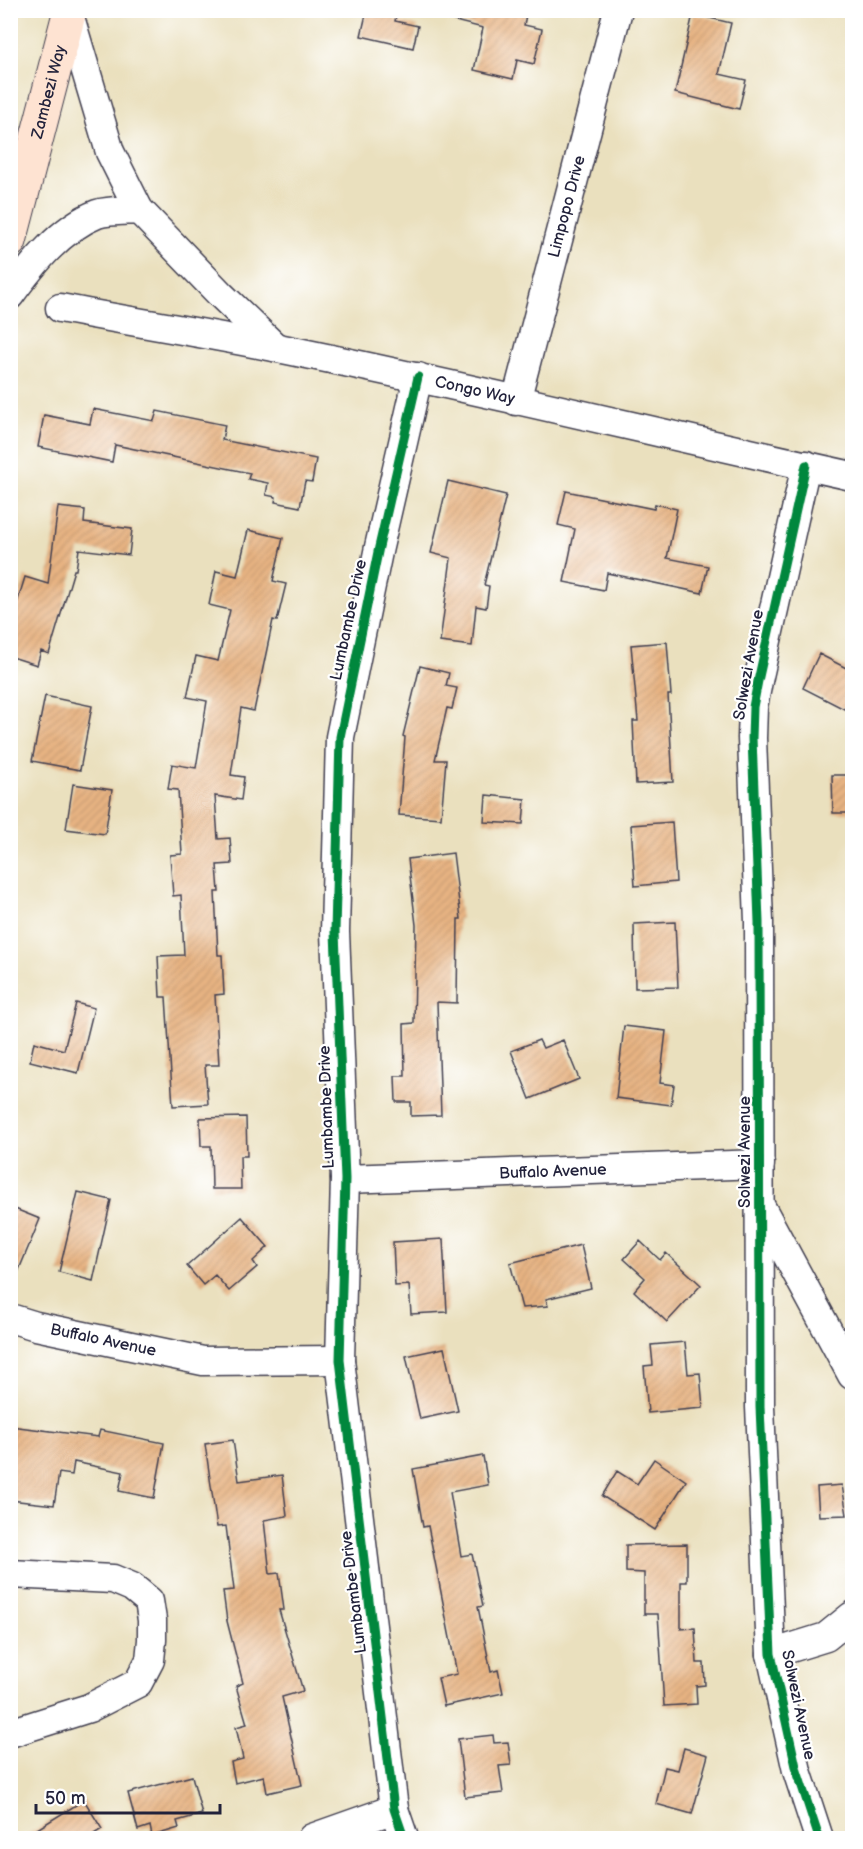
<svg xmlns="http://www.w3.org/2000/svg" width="863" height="1849" viewBox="0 0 863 1849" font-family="'Balsamiq Sans',sans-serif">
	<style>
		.building { fill: url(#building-hatch) }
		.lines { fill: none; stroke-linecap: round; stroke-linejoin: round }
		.street-casing { stroke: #403e4f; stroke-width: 31 }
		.secondary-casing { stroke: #403e4f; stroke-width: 35 }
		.street { stroke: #fff; stroke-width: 28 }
		.secondary { stroke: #fee3d2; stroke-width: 33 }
		.cycleway-casing { stroke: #fff; stroke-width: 13 }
		.cycleway { stroke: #00873e; stroke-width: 9 }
		.labels { text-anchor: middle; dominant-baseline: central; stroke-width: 4.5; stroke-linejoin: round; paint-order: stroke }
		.street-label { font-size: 16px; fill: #22223b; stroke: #fff }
	</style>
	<defs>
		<pattern id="building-hatch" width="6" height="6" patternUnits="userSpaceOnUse" patternTransform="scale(1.5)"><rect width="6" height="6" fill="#e7b382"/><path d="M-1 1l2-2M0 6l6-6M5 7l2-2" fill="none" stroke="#c69a71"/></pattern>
	</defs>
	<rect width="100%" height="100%" fill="#fff"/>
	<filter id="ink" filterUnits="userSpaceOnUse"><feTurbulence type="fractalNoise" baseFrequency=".0167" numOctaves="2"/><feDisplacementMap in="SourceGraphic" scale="12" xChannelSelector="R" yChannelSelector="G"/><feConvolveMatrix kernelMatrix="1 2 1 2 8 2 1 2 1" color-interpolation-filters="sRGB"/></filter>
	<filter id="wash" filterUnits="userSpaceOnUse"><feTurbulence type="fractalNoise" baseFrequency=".008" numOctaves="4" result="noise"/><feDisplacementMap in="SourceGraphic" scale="24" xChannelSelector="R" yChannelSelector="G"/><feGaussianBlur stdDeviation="1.35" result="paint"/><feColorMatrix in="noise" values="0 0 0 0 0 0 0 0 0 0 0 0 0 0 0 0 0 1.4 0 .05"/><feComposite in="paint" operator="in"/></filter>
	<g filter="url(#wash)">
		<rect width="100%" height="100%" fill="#eae0be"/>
		<g id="blocks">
			<path class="building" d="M367,10H397L395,21L418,26L413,48L361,36Z
				M444,10H527L524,25L542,29L534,64L517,60L513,79L474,70L483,28L443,18Z
				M693,14L731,23L719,74L746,80L739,109L675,93Z
				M93,409L154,421L157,411L225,425L222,440L316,459L312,482L305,481L300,507L275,502L276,497L266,495L268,483L248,479L250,473L115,445L112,462L38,447L44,415L90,424Z
				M448,481L506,495L484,585L489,586L486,608L476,606L472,646L440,642L451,558L431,553Z
				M566,491L654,509L655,504L677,509L667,558L708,566L702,593L607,573L604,590L564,582L575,529L558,525Z
				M58,507L85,510L84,523L132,529L129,555L79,549L76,570H74L49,654L41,651L37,665L12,657L15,646L10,645V626L25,577L48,584Z
				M248,530L283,538L273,581L286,584L277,621L273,620L254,711L241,708L231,775L244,777L241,800L215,796L218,839L230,838L232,864L217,865L219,892H215L218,955H222L224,994L215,995L219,1065H205L208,1104L173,1106L166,997H160L158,956L184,955L181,895L173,896L170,855L182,854L178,790L168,789L172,764L196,768L207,701L187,697L196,656L218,661L230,610L209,605L216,571L237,576Z
				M667,642L671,695H668L673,782L636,784L633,721H638L631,645Z
				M819,654L852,671V713L803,688Z
				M420,666L449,673L446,686L457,688L452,709L447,708L435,760H446L441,818L399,815L405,737L403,736Z
				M45,696L92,706L80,770L32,761Z
				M832,775H852V813H833Z
				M73,784L112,790L105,834L66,829Z
				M486,795L525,799L523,824L484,822Z
				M672,822L676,882L635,886L631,825Z
				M453,853L461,919H458L457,1003L437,1002L441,1115L411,1116V1102H396L395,1076H405L404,1024L414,1023L416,925L408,859Z
				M675,922L678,987L635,988L634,924Z
				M76,1003L94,1008L78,1073L30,1061L34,1042L64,1050Z
				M624,1026L666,1031L660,1083L674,1085L671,1105L616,1098Z
				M539,1040L543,1048L563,1040L579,1079L530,1099L511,1051Z
				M246,1117L247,1156H240L241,1189H212L211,1146H201L200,1118Z
				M78,1192L111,1200L93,1281L59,1272Z
				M10,1207L40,1219L11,1289H10Z
				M242,1217L268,1247L253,1261L257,1267L229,1291L215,1275L203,1285L187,1266Z
				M443,1239L447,1312L411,1314L409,1285L395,1286L393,1242Z
				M640,1241L660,1260L666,1253L701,1285L667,1322L634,1291L645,1278L624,1259Z
				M581,1245L591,1288L546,1299L548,1306L522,1308L510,1263Z
				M685,1342L688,1374L700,1373L703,1408L648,1413L644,1366L653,1365L651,1345Z
				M444,1348L458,1411L420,1419L406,1356Z
				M10,1426L98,1437L100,1430L164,1443L154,1498L119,1491L123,1472L74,1462L72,1475L59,1473L54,1505L10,1500Z
				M233,1440L239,1481L282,1475L287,1516L264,1520L270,1574L279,1573L284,1610H279L303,1691L282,1697L302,1785L267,1793L264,1776L235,1783L231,1762L243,1759L236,1727L247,1724L236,1686L243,1683L227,1621L223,1591L234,1590L226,1526L217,1527L205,1444Z
				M483,1456L488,1485L450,1492L461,1556L472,1554L483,1606L478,1607L491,1672L498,1670L503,1693L444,1706L438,1678L457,1674L428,1526L423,1527L413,1469Z
				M654,1459L686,1481L655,1530L602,1496L617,1471L637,1484Z
				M842,1485L847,1515L819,1516L817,1487Z
				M687,1544V1582H681V1629L695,1628L697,1663H704L705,1685L696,1686L697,1704L664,1706L658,1614H644V1573L626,1572V1545Z
				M493,1735L494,1743L508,1742L511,1765L499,1766L503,1793L465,1797L458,1739Z
				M684,1748L708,1755L692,1814L656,1804L665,1767L678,1770Z
				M192,1776L202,1814L177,1821L179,1828L152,1836L150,1826L138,1830L128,1793Z
				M84,1800L102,1829L86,1839H21Z"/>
		</g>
	</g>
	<g filter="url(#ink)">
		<use href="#blocks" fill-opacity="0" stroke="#403e4f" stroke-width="1.5"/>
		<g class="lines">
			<g class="street-casing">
				<g id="street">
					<path d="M69,14L110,152L139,210L221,295L275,347"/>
					<path d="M10,295C32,265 61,228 97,214C109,210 126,211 139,210"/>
					<path id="s1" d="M60,308C132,322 206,333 278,348C470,387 661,434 852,476"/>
					<path id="s2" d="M516,401L618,10"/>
					<path d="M806,465L758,681L753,707L752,738L759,922L760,1407L771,1654L797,1771L819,1838"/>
					<path id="s3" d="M345,1179L760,1164"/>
					<path d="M762,1209L852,1375"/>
					<path id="s4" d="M10,1318L36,1326L203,1361L340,1360"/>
					<path d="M10,1574L113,1579L132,1587L149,1601L152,1620V1640L150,1660L138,1683L89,1708L10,1733"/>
					<path d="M771,1654L826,1637L852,1616"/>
					<path d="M312,1838L394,1809"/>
					<path d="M404,1838L394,1809L340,1360L345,1179L335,932L340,737L379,547L418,377"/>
				</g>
			</g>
			<g class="secondary-casing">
				<g id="secondary">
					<path id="s5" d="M10,241L70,10"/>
				</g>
			</g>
			<use href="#street" class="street"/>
			<use href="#secondary" class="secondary"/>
			<g class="cycleway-casing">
				<path id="cycleway" d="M806,465L758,681L753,707L752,738L759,922L760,1407L771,1654L797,1771L819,1838
					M404,1838L394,1809L340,1360L345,1179L335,932L340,737L379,547L418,377"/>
			</g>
			<use href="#cycleway" class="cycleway"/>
		</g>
	</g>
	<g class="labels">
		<g class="street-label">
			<text stroke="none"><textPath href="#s5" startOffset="154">Zambezi Way</textPath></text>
			<text stroke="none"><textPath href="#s2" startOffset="201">Limpopo Drive</textPath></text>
			<text stroke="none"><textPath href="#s1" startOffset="423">Congo Way</textPath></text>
			<text transform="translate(349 620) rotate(-78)">Lumbambe Drive</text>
			<text transform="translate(749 665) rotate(-80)">Solwezi Avenue</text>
			<text transform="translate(327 1107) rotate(-92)">Lumbambe Drive</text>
			<text transform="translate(745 1152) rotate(-90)">Solwezi Avenue</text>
			<text stroke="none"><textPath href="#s3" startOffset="208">Buffalo Avenue</textPath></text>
			<text stroke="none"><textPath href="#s4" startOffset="96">Buffalo Avenue</textPath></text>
			<text transform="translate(354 1592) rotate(-97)">Lumbambe Drive</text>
			<text transform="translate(798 1705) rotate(78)">Solwezi Avenue</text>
		</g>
	</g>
	<rect width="863" height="1849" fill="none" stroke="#fff" stroke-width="36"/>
	<path d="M36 1804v9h184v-9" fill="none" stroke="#22223b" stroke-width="3"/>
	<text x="45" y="1804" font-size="18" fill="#22223b" stroke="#ffffff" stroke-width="4.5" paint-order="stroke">50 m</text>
</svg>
